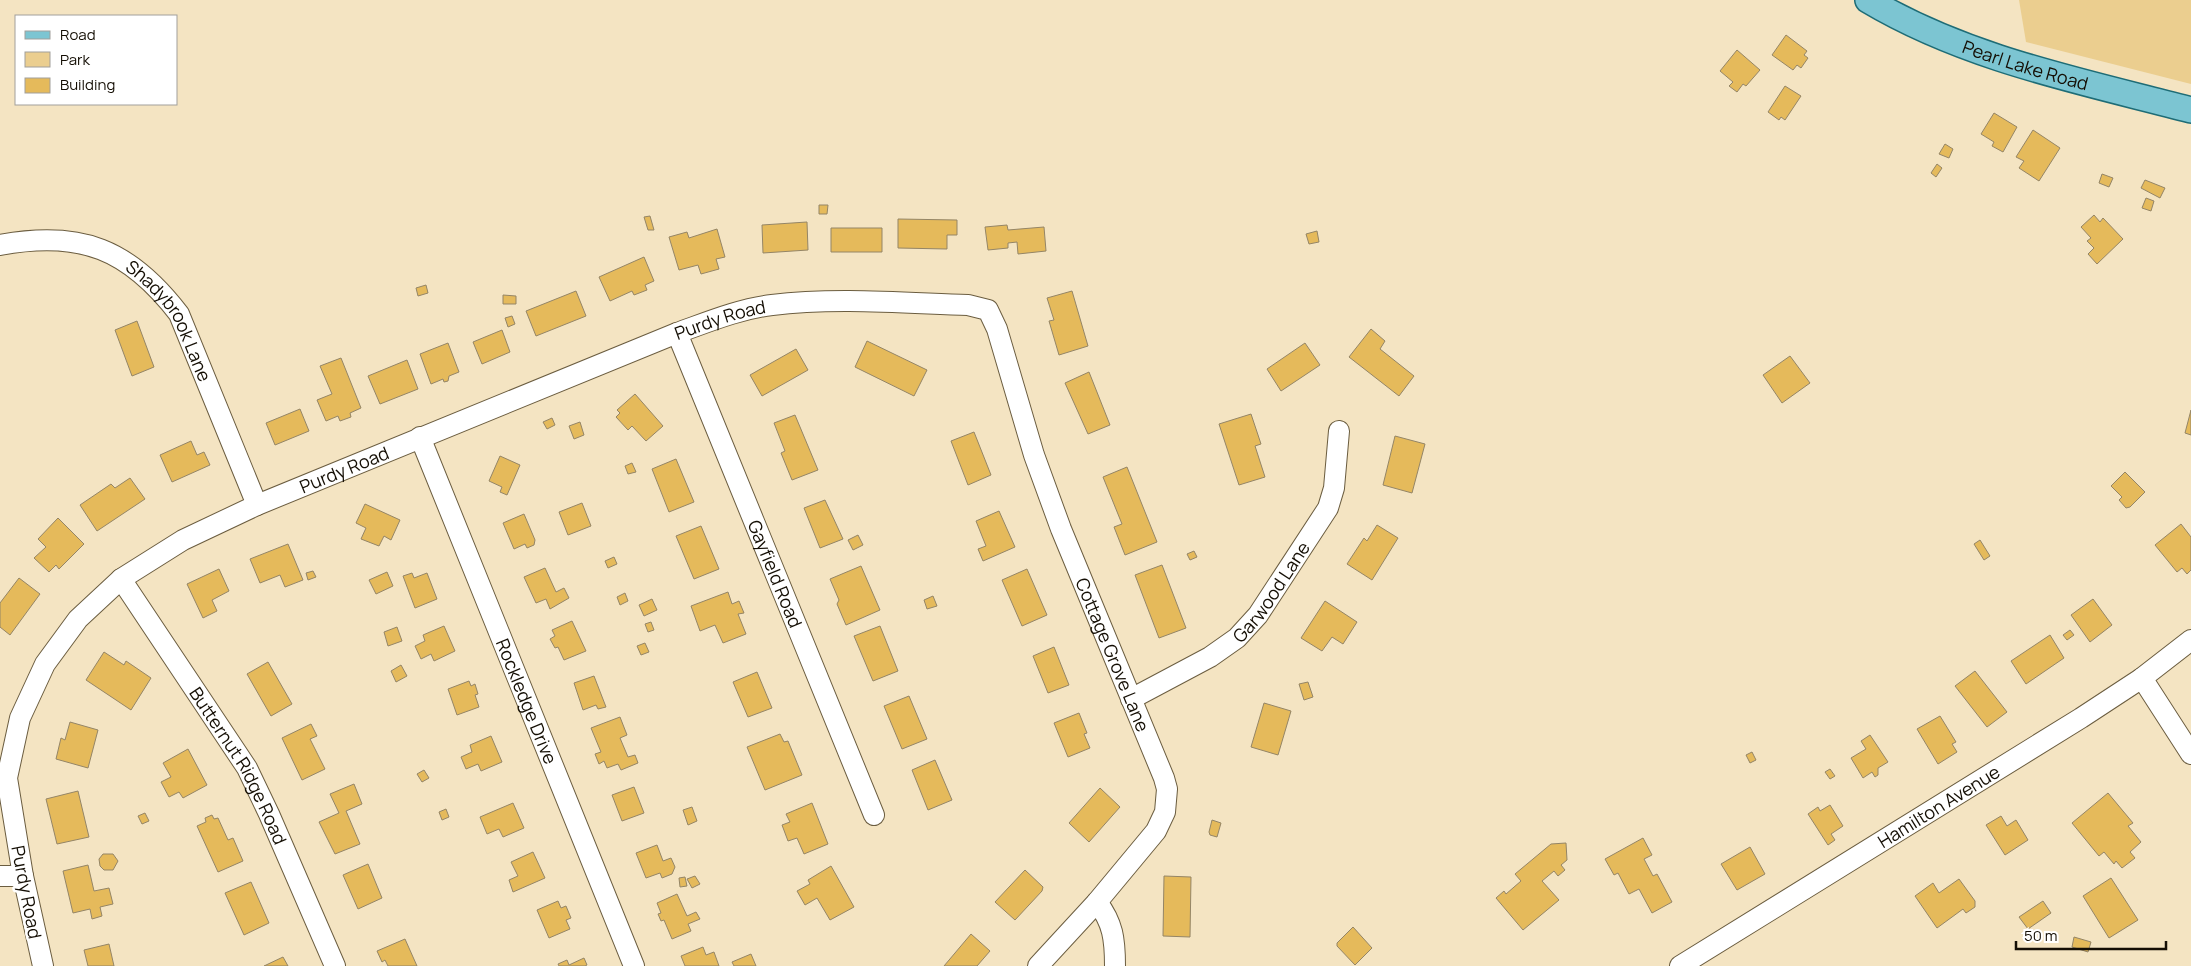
<svg xmlns="http://www.w3.org/2000/svg" width="2191" height="966" viewBox="0 0 2191 966" font-family="Manrope,sans-serif">
	<style>
		.green { fill: #ebce8f }
		.building { fill: #e5ba5b; stroke: #948566 }
		.lines { fill: none; stroke-linecap: round; stroke-linejoin: round }
		.minor-casing { stroke: #6b5d40; stroke-width: 22 }
		.major-casing { stroke: #1e6c76; stroke-width: 28 }
		.minor { stroke: #fff; stroke-width: 20 }
		.major { stroke: #7cc5d2; stroke-width: 25 }
		.labels { text-anchor: middle; dominant-baseline: central; stroke-width: 5; stroke-linejoin: round; paint-order: stroke }
		.street-label { font-size: 18px; fill: #140e04; stroke: #fff }
	</style>
	<rect width="100%" height="100%" fill="#f4e4c2"/>
	<path class="green" d="M2019,0H2191V84L2026,42Z"/>
	<path class="building" d="M1786,35L1807,51L1804,55L1808,58L1801,68L1797,65L1793,70L1772,55Z
		M1737,50L1760,70L1746,86L1743,84L1737,92L1729,86L1733,82L1720,71Z
		M1785,86L1801,96L1785,120L1781,117L1779,120L1768,112Z
		M1994,113L2017,127L2003,152L1992,146L1994,142L1981,134Z
		M2033,130L2060,148L2039,181L2019,168L2024,161L2016,157Z
		M1945,144L1953,149L1949,158L1939,154Z
		M1937,164L1942,168L1936,177L1931,173Z
		M2102,174L2113,178L2109,187L2099,183Z
		M2145,180L2165,188L2160,198L2141,188Z
		M2146,198L2154,201L2151,211L2142,208Z
		M819,205H828L827,214H819Z
		M2094,215L2100,222L2103,218L2123,239L2097,264L2088,254L2094,248L2087,241L2091,238L2081,227Z
		M650,216L654,230H648L644,217Z
		M898,219L957,220V235H947V249L898,248Z
		M807,222L808,250L763,253L762,225Z
		M1007,225L1008,230L1044,227L1046,251L1018,254L1017,242L1008,243V248L988,250L985,227Z
		M831,228H882V252H831Z
		M717,229L725,257L716,259L719,269L701,274L698,265L679,270L669,237L687,232L689,238Z
		M1317,231L1319,242L1309,244L1306,234Z
		M644,257L654,281L645,285L647,290L634,295L632,291L610,301L599,277Z
		M426,285L428,293L418,296L416,288Z
		M576,291L586,316L536,336L526,311Z
		M1072,291L1088,346L1059,355L1049,321L1054,320L1047,298Z
		M503,295L516,296V304H503Z
		M512,316L515,324L508,327L505,318Z
		M137,321L154,367L132,376L115,330Z
		M1371,329L1385,341L1380,349L1414,376L1399,396L1349,357Z
		M502,330L510,352L482,364L473,342Z
		M867,341L927,370L914,396L855,367Z
		M448,343L459,372L449,376L448,381L444,382L443,379L431,384L420,354Z
		M1305,343L1320,365L1281,391L1267,369Z
		M796,349L808,370L762,396L750,375Z
		M1790,356L1810,383L1782,403L1763,375Z
		M341,358L361,408L350,413L351,417L340,421L338,416L326,421L317,400L332,394L320,366Z
		M407,360L418,389L380,404L368,376Z
		M1089,372L1110,425L1088,434L1065,383Z
		M635,394L663,426L646,441L632,426L628,430L616,417L620,413L617,410Z
		M300,409L309,431L275,445L266,423Z
		M2191,410V435L2185,433Z
		M1251,414L1261,444L1255,446L1265,477L1239,485L1219,424Z
		M795,415L818,470L792,480L781,453L785,451L774,423Z
		M552,418L555,425L547,429L543,422Z
		M580,422L584,435L574,439L569,426Z
		M974,432L991,475L968,485L951,441Z
		M1395,436L1425,444L1412,493L1383,485Z
		M191,441L197,455L204,452L210,465L172,482L160,455Z
		M500,456L520,465L507,495L500,492L502,487L489,481Z
		M676,459L694,502L669,512L652,469Z
		M632,463L636,472L628,474L625,466Z
		M1127,467L1157,542L1125,555L1114,527L1122,524L1103,477Z
		M2125,472L2145,492L2130,507L2126,508L2119,500L2122,497L2111,486Z
		M130,478L145,499L97,531L80,505L111,484L115,488Z
		M825,500L843,539L820,548L804,508Z
		M582,503L591,526L568,535L559,512Z
		M365,504L400,520L391,540L384,536L379,546L361,539L366,528L356,523Z
		M999,511L1015,547L983,561L978,549L986,546L976,521Z
		M524,514L535,540L534,545L527,548L525,544L514,549L503,523Z
		M58,518L84,544L59,569L56,565L49,572L34,558L46,547L38,539Z
		M2181,524L2191,537V570L2187,574L2182,568L2177,572L2155,545Z
		M1377,525L1398,538L1372,580L1347,564L1364,538L1367,541Z
		M701,526L719,569L694,579L676,536Z
		M858,535L863,545L853,550L848,540Z
		M1980,540L1990,556L1984,560L1974,544Z
		M288,544L303,580L285,587L280,575L260,583L250,559Z
		M1194,551L1197,557L1190,560L1187,554Z
		M614,557L617,564L608,568L605,561Z
		M1162,565L1186,628L1159,638L1135,575Z
		M861,566L880,610L846,625L837,604L839,600L830,579Z
		M545,568L556,592L564,588L569,598L550,609L546,599L536,603L524,577Z
		M219,569L229,591L212,600L217,611L203,618L187,584Z
		M1027,569L1047,615L1022,626L1002,580Z
		M313,571L316,577L308,580L306,573Z
		M387,572L393,586L376,594L369,580Z
		M412,573L414,578L427,573L437,599L415,608L403,576Z
		M19,578L40,594L10,635L0,627V603Z
		M728,592L732,604L739,601L744,613L738,614L746,634L723,643L715,625L700,631L691,606Z
		M625,593L628,601L620,605L617,597Z
		M933,596L937,606L927,609L924,600Z
		M652,599L657,610L644,616L639,605Z
		M2093,599L2112,625L2090,642L2071,615Z
		M1325,601L1357,622L1343,644L1332,637L1322,651L1301,638Z
		M572,621L586,651L564,660L558,647L555,648L550,639L555,636L552,630Z
		M651,622L654,630L648,632L645,624Z
		M444,626L455,651L434,661L431,654L421,659L415,646L425,641L423,635Z
		M880,626L898,671L873,681L854,636Z
		M397,627L402,641L388,646L384,632Z
		M2070,630L2074,635L2067,640L2063,635Z
		M2050,635L2064,658L2026,684L2011,661Z
		M645,643L649,652L641,655L637,646Z
		M1054,647L1069,685L1048,693L1033,656Z
		M104,652L124,665L126,661L151,678L131,710L86,680Z
		M268,662L292,704L271,716L247,674Z
		M401,665L407,676L396,682L391,671Z
		M1975,671L2007,712L1987,727L1955,686Z
		M757,672L772,708L748,717L733,682Z
		M594,676L606,707L598,709L596,705L583,710L574,683Z
		M469,681L471,686L475,684L478,694L475,695L479,707L457,715L448,689Z
		M1308,682L1313,697L1304,700L1299,684Z
		M909,696L927,739L902,749L884,706Z
		M1264,703L1291,711L1278,755L1251,747Z
		M1079,713L1087,733L1084,734L1090,748L1068,757L1054,723Z
		M1940,716L1956,742L1952,744L1957,752L1938,764L1917,729Z
		M620,717L627,735L620,738L628,757L635,755L638,763L621,770L618,764L607,768L604,761L599,764L595,754L601,752L591,728Z
		M70,722L98,730L88,768L56,759L61,738L65,740Z
		M311,724L317,736L310,739L325,769L302,780L282,738Z
		M780,734L784,742L788,741L802,775L765,790L747,747Z
		M1870,735L1888,762L1878,768V775L1875,777L1872,772L1863,778L1851,758L1866,749L1861,741Z
		M491,736L502,762L481,771L478,764L466,769L461,757L472,752L470,745Z
		M188,749L207,785L183,798L179,792L169,797L161,782L171,777L163,763Z
		M1752,752L1756,760L1750,763L1746,755Z
		M935,760L952,800L928,810L912,770Z
		M1830,769L1835,776L1830,779L1825,772Z
		M424,770L429,778L422,782L417,774Z
		M354,784L362,804L346,811L360,844L335,854L319,822L339,813L330,794Z
		M634,787L644,813L622,821L612,795Z
		M1100,788L1120,807L1089,842L1069,823Z
		M78,791L89,837L57,844L46,799Z
		M2108,793L2133,823L2128,826L2141,842L2130,852L2135,858L2122,868L2116,861L2114,864L2104,852L2099,856L2072,823Z
		M513,803L524,828L503,837L499,829L487,834L480,817Z
		M812,803L828,844L804,854L797,838L788,841L782,825L790,822L786,814Z
		M1830,805L1843,826L1831,834L1835,840L1828,845L1808,814L1818,807L1820,811Z
		M692,807L697,821L688,825L683,810Z
		M446,809L449,817L442,820L439,812Z
		M145,813L149,821L142,824L138,816Z
		M212,815L214,819L218,818L228,840L233,838L243,861L218,872L197,826L206,822L205,818Z
		M2001,816L2007,826L2016,820L2028,840L2005,855L1986,825Z
		M1212,820L1221,823L1217,837L1210,835L1209,832Z
		M1643,838L1652,855L1644,859L1653,876L1657,874L1672,902L1652,913L1639,889L1629,894L1618,873L1614,875L1605,859Z
		M1566,843L1567,860L1561,865L1565,870L1558,876L1554,871L1542,881L1559,900L1523,930L1496,898L1504,891L1506,894L1521,881L1515,874L1551,844Z
		M657,845L663,861L671,858L675,867L672,874L662,878L660,873L646,878L636,853Z
		M1750,847L1765,874L1737,890L1721,864Z
		M533,852L545,878L513,892L509,880L518,876L511,862Z
		M103,854H113L118,861L113,870H104L100,866L99,859Z
		M368,864L382,898L358,909L343,875Z
		M88,865L94,891L109,888L113,904L100,907L102,916L92,919L90,909L73,913L63,871Z
		M831,866L854,907L830,920L817,898L805,905L797,891L810,884L808,880Z
		M1025,870L1043,887L1042,891L1015,920L995,902Z
		M695,876L700,884L692,888L687,879Z
		M1164,876L1191,877L1190,937L1163,936Z
		M685,877L687,886L680,887L679,878Z
		M2111,878L2138,920L2109,938L2083,896Z
		M1959,879L1975,901V907L1966,913L1963,909L1937,928L1915,896L1933,883L1939,893Z
		M251,882L269,923L244,935L225,893Z
		M677,894L687,916L696,912L700,919L688,924L691,931L672,939L664,920L661,921L658,914L661,913L657,903Z
		M558,901L561,908L566,906L571,918L566,920L570,929L549,938L537,910Z
		M2043,901L2051,913L2028,929L2019,917Z
		M1353,927L1372,948L1355,965L1337,946V943Z
		M971,934L990,951L977,966H944Z
		M2074,937L2091,942L2088,952L2072,947Z
		M405,939L417,966H388L385,960L382,962L377,951Z
		M109,944L114,966H88L84,950Z
		M703,947L706,955L714,952L719,966H685L681,956Z
		M751,954L756,966H734L732,962Z
		M283,957L288,966H264Z
		M584,958L587,965L585,966H559L558,964L567,960L569,965Z"/>
	<g class="lines">
		<g class="minor-casing">
			<g id="minor">
				<path id="s1" d="M0,245C81,230 129,249 179,314L257,505"/>
				<path id="s2" d="M677,333L874,815"/>
				<path id="s3" d="M420,437L634,966"/>
				<path id="s4" d="M121,579L247,768L269,814L335,966"/>
				<path d="M2142,678L2191,754"/>
				<path id="s5" d="M1131,699L1210,657L1237,638L1258,615L1328,508L1334,488L1339,431"/>
				<path d="M0,876H23"/>
				<path d="M1097,902C1113,923 1115,939 1115,966"/>
				<path id="s6" d="M43,966L23,876L7,778L20,718L45,664L78,619L121,579L183,540L257,505L677,333C708,322 739,309 772,305C834,297 906,303 968,305L988,310L997,329L1034,455L1061,529L1164,778L1167,789L1165,812L1156,831L1097,902L1038,966"/>
				<path id="s7" d="M1680,966L2081,718L2142,678L2191,640"/>
			</g>
		</g>
		<g class="major-casing">
			<g id="major">
				<path id="s8" d="M1868,0C1967,59 2081,81 2191,110"/>
			</g>
		</g>
		<use href="#minor" class="minor"/>
		<use href="#major" class="major"/>
	</g>
	<g class="labels">
		<g class="street-label">
			<text stroke="none"><textPath href="#s8" startOffset="171">Pearl Lake Road</textPath></text>
			<text stroke="none"><textPath href="#s6" startOffset="1081">Purdy Road</textPath></text>
			<text stroke="none"><textPath href="#s1" startOffset="205">Shadybrook Lane</textPath></text>
			<text stroke="none"><textPath href="#s6" startOffset="676">Purdy Road</textPath></text>
			<text stroke="none"><textPath href="#s2" startOffset="260">Gayfield Road</textPath></text>
			<text stroke="none"><textPath href="#s5" startOffset="180">Garwood Lane</textPath></text>
			<text stroke="none"><textPath href="#s6" startOffset="1719">Cottage Grove Lane</textPath></text>
			<text stroke="none"><textPath href="#s3" startOffset="285">Rockledge Drive</textPath></text>
			<text stroke="none"><textPath href="#s4" startOffset="221">Butternut Ridge Road</textPath></text>
			<text stroke="none"><textPath href="#s7" startOffset="304">Hamilton Avenue</textPath></text>
			<text transform="translate(27 892) rotate(79)">Purdy Road</text>
		</g>
	</g>
	<rect x="15" y="15" width="162" height="90" fill="#ffffff" stroke="#a19f9b"/>
	<rect x="25" y="31" width="25" height="8" fill="#7cc5d2" stroke="#a19f9b"/>
	<text x="60" y="40" font-size="15" fill="#140e04">Road</text>
	<rect x="25" y="52" width="25" height="15" fill="#ebce8f" stroke="#a19f9b"/>
	<text x="60" y="65" font-size="15" fill="#140e04">Park</text>
	<rect x="25" y="78" width="25" height="15" fill="#e5ba5b" stroke="#a19f9b"/>
	<text x="60" y="90" font-size="15" fill="#140e04">Building</text>
	<path d="M2016 941v8h150v-8" fill="none" stroke="#140e04" stroke-width="2.5"/>
	<text x="2024" y="941" font-size="15" fill="#140e04" stroke="#ffffff" stroke-width="4" paint-order="stroke">50 m</text>
</svg>
